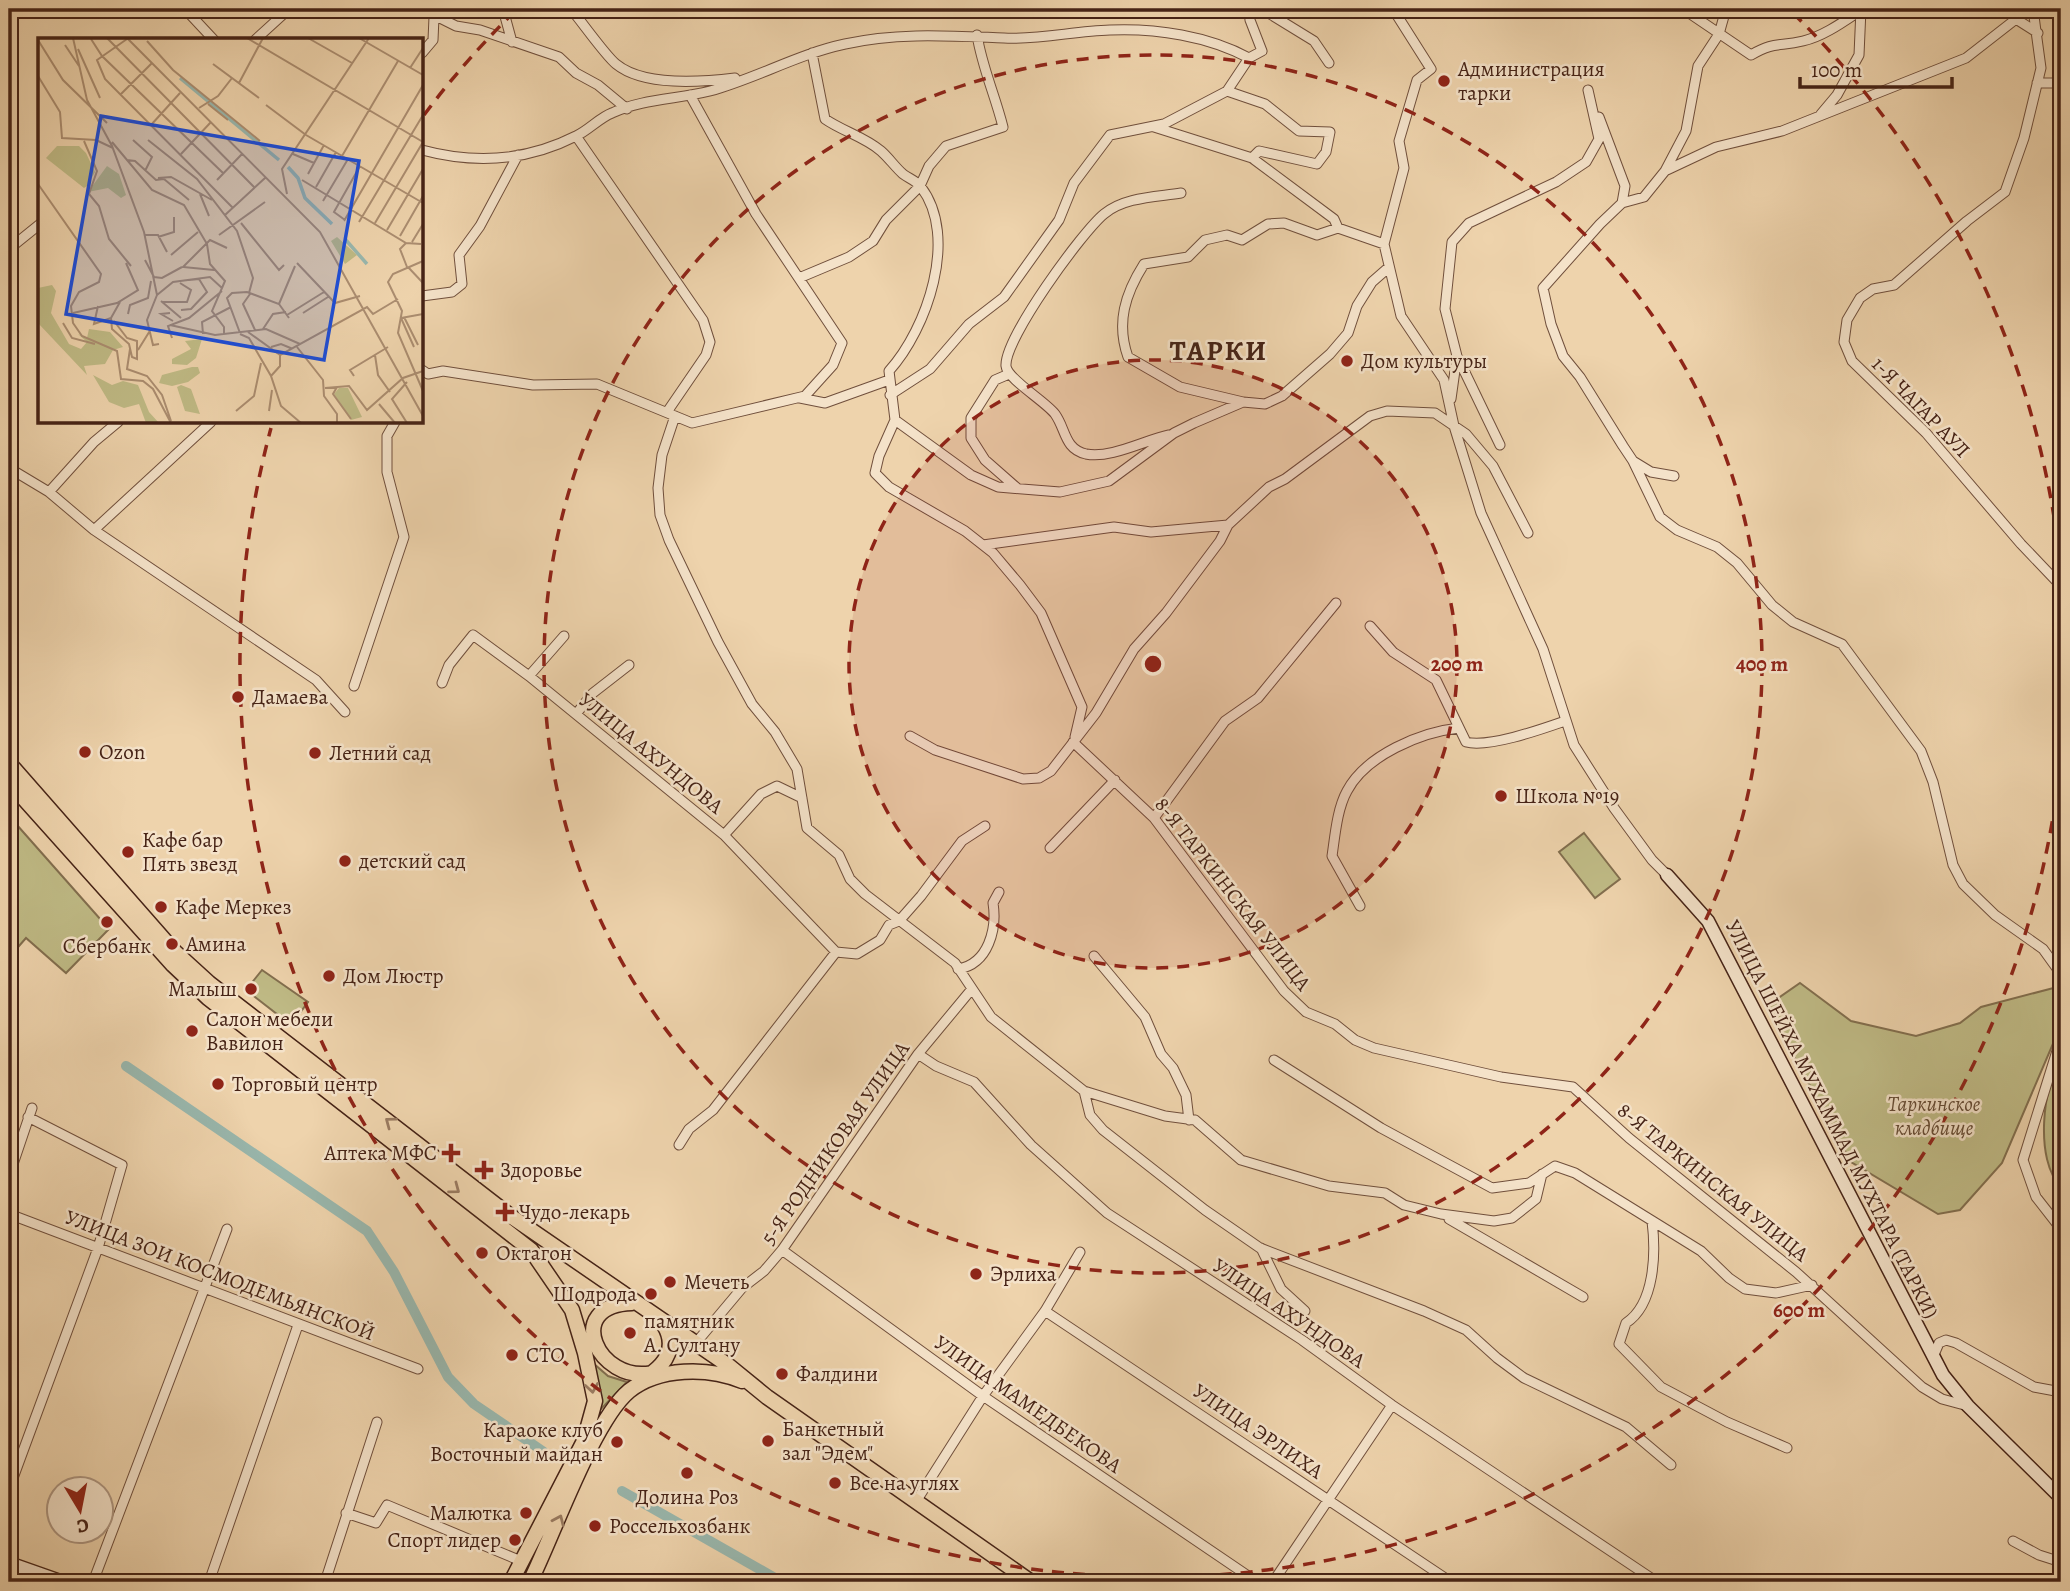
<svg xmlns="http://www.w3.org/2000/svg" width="2070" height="1591" viewBox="0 0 2070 1591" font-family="Alegreya,serif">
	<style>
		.green { fill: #bfba85; stroke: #826e4e; stroke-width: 2 }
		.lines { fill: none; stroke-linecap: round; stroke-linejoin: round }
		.canal { stroke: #99b7ad; stroke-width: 10 }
		.street-casing { stroke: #704f3c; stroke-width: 11 }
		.secondary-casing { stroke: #462316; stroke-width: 15 }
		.primary-casing { stroke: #462316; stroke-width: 17 }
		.street { stroke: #f4e2c9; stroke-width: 9 }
		.secondary { stroke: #f4e2c9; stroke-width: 12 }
		.primary { stroke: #eed3ac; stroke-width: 14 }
		.oneway { stroke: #9a7b61 }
		.ring { fill: none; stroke: #8f2418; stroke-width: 3.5; stroke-dasharray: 12 9 }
		.poi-dot { fill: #8f2418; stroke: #f4e2c9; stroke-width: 2.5 }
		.labels { text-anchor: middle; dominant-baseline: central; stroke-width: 5; stroke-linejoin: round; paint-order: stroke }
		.poi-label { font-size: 21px; fill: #462316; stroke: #f4e2c9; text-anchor: start }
		.street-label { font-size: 21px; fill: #462316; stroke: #f4e2c9 }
		.park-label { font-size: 21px; font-style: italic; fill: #644932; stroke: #f4e2c9 }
		.district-label { font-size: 28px; font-weight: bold; letter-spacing: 2px; fill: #462316; stroke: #f4e2c9 }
		.inset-river { fill: none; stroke: #99b7ad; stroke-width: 3.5 }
		.inset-road { fill: none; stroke: #ab8d70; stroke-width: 2 }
		.view { fill: #1d4ed8; fill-opacity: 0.15; stroke: #1d4ed8; stroke-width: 3.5 }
		.inset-edge { fill: none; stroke: #462316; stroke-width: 3.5 }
		.centre { fill: #8f2418; stroke: #f4e2c9; stroke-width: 3.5 }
		.ring-label { font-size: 21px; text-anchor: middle; font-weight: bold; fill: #8f2418; stroke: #f4e2c9; stroke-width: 5; stroke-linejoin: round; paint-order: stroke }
	</style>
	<rect width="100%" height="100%" fill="#eed3ac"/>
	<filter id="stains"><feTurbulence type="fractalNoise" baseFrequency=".00286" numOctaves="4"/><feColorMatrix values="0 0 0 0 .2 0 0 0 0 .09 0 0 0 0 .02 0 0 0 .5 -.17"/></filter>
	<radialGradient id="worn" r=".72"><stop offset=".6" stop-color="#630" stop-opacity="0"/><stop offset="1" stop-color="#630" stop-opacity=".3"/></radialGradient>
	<path class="green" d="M9,816L109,929L66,973L26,938L12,954L9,951Z
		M1584,833L1620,879L1595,898L1559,852Z
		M262,970L308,1002L291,1025L246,990Z
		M1800,983L1851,1021L1916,1036L1960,1023L1981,1007L2061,986V1025L2002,1163L1960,1210L1938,1214L1851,1162L1767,1006Z
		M2061,1056V1187C2034,1160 2043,1086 2061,1056Z
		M593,1363L608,1376L627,1382L601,1409Z"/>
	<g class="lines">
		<path class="canal" d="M126,1066L367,1231L394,1272L448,1377L474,1404L544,1452
			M622,1491L782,1582"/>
		<g class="street-casing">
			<path id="street" d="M185,9L214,40
				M422,9L456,26L480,30L559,57L576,73L598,85L627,109
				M503,9L512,42
				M571,9C582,22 605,55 616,64C644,87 702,82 735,78
				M1262,9L1314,41L1329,63
				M1393,9L1431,69L1417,80L1399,141L1404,168L1384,244L1401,316L1444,380L1454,426L1481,513L1543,649L1574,745L1614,808L1652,860L1667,875
				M1689,9V13L1751,55C1775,41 1779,47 1803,41C1824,36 1843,22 1861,10
				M2020,9L2016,19L2038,33
				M2033,9L2041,68L2024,138L2005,192L1967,221L1894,285L1873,289L1860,298L1847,320L1844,342L1852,361L1926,433L2021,544L2061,586
				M255,40L289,9
				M422,53L433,40L434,17
				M812,53L825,119C842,131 865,137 881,151C889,158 895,167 903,174C908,178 917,181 921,187C959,237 927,329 889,371L895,420L971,475L998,487L1060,492L1109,481L1174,433L1194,423L1243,402L1265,404L1282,396L1330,354L1348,333L1357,306L1372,282L1388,268
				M2037,83H2061
				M1227,91L1265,104L1299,131L1330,132L1326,152L1317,164L1259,151L1252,158
				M1821,114L1837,95L1859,55L1861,9
				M1599,117L1625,186L1622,203
				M1154,127L1252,158L1334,219L1338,228L1384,244
				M576,136L703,320L710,342L706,355L667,412
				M422,150C474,164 527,161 576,136C589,130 599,118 612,113C641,99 679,99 710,91C757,78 798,54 845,44C897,32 952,36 1004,38C1039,40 1074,31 1110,30C1156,28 1208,36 1249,58
				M1667,170L1716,147L1782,131L1966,58L2016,19
				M9,249L40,224
				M799,278L849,257L873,241L886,220L920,186L929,166L946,146L1003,127C995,95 982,67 977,35
				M422,296L452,292L462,284L459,255L480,226L518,155
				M1458,358L1500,445
				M422,370L428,374L443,371L533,385L597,384L692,423L805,396L833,365L842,343L756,214L690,95
				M1009,374L995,380L971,418V438L985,460L1017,488
				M890,395L930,369L969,324L1004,297L1059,220L1074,183L1110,135L1164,124L1227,91L1249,58L1262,51L1250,20L1249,9
				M800,398L825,403L889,380
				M1451,399L1457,356L1445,309L1452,242L1469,223L1556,182L1586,162L1599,139L1588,90
				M1243,402L1180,387L1128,357C1116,323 1125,294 1144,264L1188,257L1205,240L1227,235L1242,240L1268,224L1284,223L1317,235L1338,228
				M675,416L662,455L658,488L660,515L669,540L718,642L752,704L775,732L797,769L807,828L839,855L850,879L865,894L955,963L991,1017L1084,1091L1090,1115L1103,1130L1205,1210L1260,1248L1424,1311L1466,1330L1497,1358L1524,1378L1626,1427L1671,1465
				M895,420L879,456L875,473L889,487L965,531L993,553L1020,585L1041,613L1082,707L1075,737
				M1169,435C1145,440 1111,459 1086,454C1064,449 1066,429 1055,414C1045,401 1007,379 1006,366C1004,339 1082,232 1104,214C1124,197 1156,197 1181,193
				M1633,461L1660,517L1677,530L1717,547L1737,563L1772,605L1793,622L1842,644L1921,751L1933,782L1953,865L1963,884L1995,915L2043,949L2061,974
				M9,468L49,492L94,530L316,680L345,712
				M1674,476L1651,472L1633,461L1623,446L1580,377L1563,356L1551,324L1543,288L1600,224L1622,203L1644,197L1665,171L1686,131L1698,66L1719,34L1726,9
				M49,492L94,442L118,422
				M1228,525L1269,487L1285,479L1370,416L1387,411L1435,413L1466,434L1493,466L1528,533
				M94,530L211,422
				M1370,626L1393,652L1436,680L1466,742C1489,748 1542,729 1565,721
				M529,676L564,636
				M442,683L449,665L473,635L529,676L724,835L836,952
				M354,686L404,537L387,472V436L395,422
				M576,714L593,693L629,665
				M910,736L935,750L1023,779L1039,778L1051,771L1096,713L1134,649L1166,613L1220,541L1228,525L1151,532L1114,527L983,545
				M1073,742L1154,818L1284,991L1306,1012L1335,1024L1355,1040L1374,1048L1501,1077L1573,1087L1629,1138L1796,1272L1922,1387L1942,1399L1968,1406
				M1154,818L1225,721L1258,698L1336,603
				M724,835L761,794L777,786L802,798
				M1050,848L1115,780
				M1360,906L1332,856C1335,836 1337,809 1347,791C1366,755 1421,732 1459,728
				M836,952L857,954L880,940L889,925L899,921L921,896L962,841L985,826
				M1094,956L1145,1017L1161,1054L1173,1068L1186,1095L1189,1120
				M958,969C989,964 997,928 993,903L999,892
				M2061,1038L2023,1160L2036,1197L2061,1229
				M918,1054L936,1066L974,1082L1031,1145L1107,1213L1302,1340L1392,1405L1657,1582
				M1274,1060L1381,1128L1492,1188L1529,1183L1555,1166L1575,1173L1701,1251L1729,1278L1745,1289L1776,1293L1812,1285
				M1084,1091L1165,1116L1195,1120L1241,1160L1329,1186L1385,1193L1404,1205L1441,1214L1494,1221L1512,1218L1536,1199L1542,1174
				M679,1145L689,1129L713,1110L836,952
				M9,1176L32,1108
				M9,1214L418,1369
				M1449,1219L1583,1297
				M1652,1221C1656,1253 1655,1304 1626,1323L1619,1344L1661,1387L1727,1422L1787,1448
				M1261,1248L1281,1289L1305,1311
				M782,1250L983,1396L1257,1582
				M1045,1311L1451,1582
				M695,1344L742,1288L764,1271L782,1250L918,1054L971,990
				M1933,1357L1939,1343L1946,1340L1956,1343L2034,1387L2061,1392
				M9,1489L98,1248L122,1165L28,1117
				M915,1503L983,1396L1045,1311L1080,1252
				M346,1513L376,1523L387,1505L521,1561
				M2013,1541L2039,1555L2061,1562
				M93,1582L227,1229
				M209,1582L298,1325
				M325,1582L377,1422
				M1273,1582L1392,1405"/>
		</g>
		<g class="secondary-casing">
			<path id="secondary" d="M1667,875L1708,921L1943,1375L1968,1406L2061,1498
				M9,1563L63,1582"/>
		</g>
		<g class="primary-casing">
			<path id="primary" d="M9,763L175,952L209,983L509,1215L729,1366L767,1397L1031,1582
				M9,782L173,965L208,998L531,1250L572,1310L585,1353L595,1401L584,1441L511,1582
				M632,1303C562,1305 598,1384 652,1373
				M649,1375C667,1363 677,1346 664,1325
				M530,1582C553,1536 593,1421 629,1391C659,1367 708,1367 742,1381"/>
		</g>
		<use href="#street" class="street"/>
		<use href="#secondary" class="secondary"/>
		<use href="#primary" class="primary"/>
	</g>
	<defs><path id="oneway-chevron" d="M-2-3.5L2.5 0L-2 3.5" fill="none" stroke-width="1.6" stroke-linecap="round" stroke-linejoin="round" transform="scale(1.75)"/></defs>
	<g class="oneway">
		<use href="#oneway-chevron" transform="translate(390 1122) rotate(-143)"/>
		<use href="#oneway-chevron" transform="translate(455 1189) rotate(37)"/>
		<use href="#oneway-chevron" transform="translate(592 1388) rotate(81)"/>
		<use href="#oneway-chevron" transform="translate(559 1520) rotate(-66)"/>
	</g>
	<circle cx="1153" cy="664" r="304" fill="#8f2418" fill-opacity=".12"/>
	<g class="ring">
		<circle cx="1153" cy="664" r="304"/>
		<circle cx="1153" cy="664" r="609"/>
		<path d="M2061 759A913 913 0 1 1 271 428M424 115A913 913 0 0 1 513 13M1793 13A913 913 0 0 1 2061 569"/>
	</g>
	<g class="poi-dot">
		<circle cx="1444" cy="81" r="7"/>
		<circle cx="1347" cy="361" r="7"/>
		<circle cx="238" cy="697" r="7"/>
		<circle cx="85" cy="752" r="7"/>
		<circle cx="315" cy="753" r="7"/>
		<circle cx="1501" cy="796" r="7"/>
		<circle cx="128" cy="852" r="7"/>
		<circle cx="345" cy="861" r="7"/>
		<circle cx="161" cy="907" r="7"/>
		<circle cx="107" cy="922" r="7"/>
		<circle cx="172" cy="944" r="7"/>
		<circle cx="329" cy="976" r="7"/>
		<circle cx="251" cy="989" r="7"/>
		<circle cx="192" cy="1031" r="7"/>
		<circle cx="218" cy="1084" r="7"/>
		<path d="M447.5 1142.5h7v7h7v7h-7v7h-7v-7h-7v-7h7z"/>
		<path d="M480.5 1159.5h7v7h7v7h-7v7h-7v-7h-7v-7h7z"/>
		<path d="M501.5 1201.5h7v7h7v7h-7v7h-7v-7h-7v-7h7z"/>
		<circle cx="482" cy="1253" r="7"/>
		<circle cx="976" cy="1274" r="7"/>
		<circle cx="670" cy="1282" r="7"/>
		<circle cx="651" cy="1294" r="7"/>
		<circle cx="630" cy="1333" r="7"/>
		<circle cx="512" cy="1355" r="7"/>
		<circle cx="782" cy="1374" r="7"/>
		<circle cx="768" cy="1441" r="7"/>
		<circle cx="617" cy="1442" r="7"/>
		<circle cx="687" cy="1473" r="7"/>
		<circle cx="835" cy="1483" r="7"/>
		<circle cx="526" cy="1513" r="7"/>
		<circle cx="595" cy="1526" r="7"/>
		<circle cx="515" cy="1540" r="7"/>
	</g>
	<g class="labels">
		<g class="poi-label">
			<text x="1458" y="69">Администрация<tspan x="1458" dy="24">тарки</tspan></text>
			<text x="1361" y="361">Дом культуры</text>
			<text x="252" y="697">Дамаева</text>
			<text x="99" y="752">Ozon</text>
			<text x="329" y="753">Летний сад</text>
			<text x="1515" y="796">Школа №19</text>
			<text x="142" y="840">Кафе бар<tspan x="142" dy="24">Пять звезд</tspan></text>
			<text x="359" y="861">детский сад</text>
			<text x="175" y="907">Кафе Меркез</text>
			<text x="186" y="944">Амина</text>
			<text x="107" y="946" text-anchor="middle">Сбербанк</text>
			<text x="343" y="976">Дом Люстр</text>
			<text x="237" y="989" text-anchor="end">Малыш</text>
			<text x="206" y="1019">Салон мебели<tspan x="206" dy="24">Вавилон</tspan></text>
			<text x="232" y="1084">Торговый центр</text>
			<text x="437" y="1153" text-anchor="end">Аптека МФС</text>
			<text x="500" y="1170">Здоровье</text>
			<text x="519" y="1212">Чудо-лекарь</text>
			<text x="496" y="1253">Октагон</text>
			<text x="990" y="1274">Эрлиха</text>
			<text x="684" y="1282">Мечеть</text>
			<text x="637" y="1294" text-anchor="end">Шодрода</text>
			<text x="644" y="1321">памятник<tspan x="644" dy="24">А. Султану</tspan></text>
			<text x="526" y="1355">СТО</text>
			<text x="796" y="1374">Фалдини</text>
			<text x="782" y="1429">Банкетный<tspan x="782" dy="24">зал "Эдем"</tspan></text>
			<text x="603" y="1430" text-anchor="end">Караоке клуб<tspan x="603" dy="24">Восточный майдан</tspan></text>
			<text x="849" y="1483">Все на углях</text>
			<text x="687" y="1497" text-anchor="middle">Долина Роз</text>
			<text x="512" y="1513" text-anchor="end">Малютка</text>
			<text x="609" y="1526">Россельхозбанк</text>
			<text x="501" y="1540" text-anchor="end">Спорт лидер</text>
		</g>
		<g class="street-label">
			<text transform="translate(1921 407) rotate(46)">1-Я ЧАГАР АУЛ</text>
			<text transform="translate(651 753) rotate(39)">УЛИЦА АХУНДОВА</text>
			<text transform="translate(1233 894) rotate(52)">8-Я ТАРКИНСКАЯ УЛИЦА</text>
			<text transform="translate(1832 1119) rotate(63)">УЛИЦА ШЕЙХА МУХАММАД МУХТАРА (ТАРКИ)</text>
			<text transform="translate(835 1143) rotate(-55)">5-Я РОДНИКОВАЯ УЛИЦА</text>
			<text transform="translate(1713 1182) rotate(39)">8-Я ТАРКИНСКАЯ УЛИЦА</text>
			<text transform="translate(220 1275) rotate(21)">УЛИЦА ЗОИ КОСМОДЕМЬЯНСКОЙ</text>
			<text transform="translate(1289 1313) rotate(34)">УЛИЦА АХУНДОВА</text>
			<text transform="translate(1028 1404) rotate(35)">УЛИЦА МАМЕДБЕКОВА</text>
			<text transform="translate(1258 1431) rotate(34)">УЛИЦА ЭРЛИХА</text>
		</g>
		<g class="park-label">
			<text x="1934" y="1104">Таркинское<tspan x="1934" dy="24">кладбище</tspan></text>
		</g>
		<g class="district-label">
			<text x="1219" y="351">ТАРКИ</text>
		</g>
	</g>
	<g transform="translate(38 38)">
		<rect width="385" height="385" fill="#eed3ac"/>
		<path d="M19,108H41L48,115L57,134L49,148L46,150L8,120ZM69,128L81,136L88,157L83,160L70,150L50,154ZM299,199L319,217L307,226L293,203ZM14,247L18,253L13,275L31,306L43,311L49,304L40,296L49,300L51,291L72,294L85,309L75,312L67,326L46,328L49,337L0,285V250ZM164,301L158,320L149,327L134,326V321L153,311L147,303ZM154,329H160L162,335L150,344L134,348L121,345L124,337ZM55,337L74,347L85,343L100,347L111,374L121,385H108L101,366L86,370L71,364ZM143,347L153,351L162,376L147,373L139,349ZM301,350H310L324,379L313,382L296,356Z" fill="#bfba85"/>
		<path class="inset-river" d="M142,40L241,122M250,129L260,140L267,160L294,186M307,201L329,226"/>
		<path class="inset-road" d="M35,0L49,62L74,108L106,194L119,257L109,282L115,307L121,306M69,0L216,149M89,0L282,194L385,378M209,0L385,104M270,0L314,25M321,0L385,37M53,1L64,18L185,135M89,1L59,22L67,41L195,170M0,2L25,42L69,85M109,3L135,32L222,103M27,7L41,28M40,11L62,60M175,26L221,60M372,30L385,10M0,38L22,74L24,100L58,102L75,110M201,45L225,0M82,57L114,25M170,66L190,82M228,67L268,97M161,70L180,58L194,40M113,87L142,55M268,97L385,165M95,102L114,119L107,133M110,102L159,141L199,193L215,240L211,255M46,103L59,133L51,156L61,168L71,201L93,228M74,104L114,152L146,167L169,206L172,226L187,243L184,250M143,116L173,84M255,116L276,125M304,118L360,23M89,122L97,123L118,142L126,141L151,162M270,136L286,107M120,140L133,139L174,162M179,142L204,116M264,142L368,205L383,206M0,146L63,236L61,244L41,254L33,268L35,285L44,298L79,313L83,341L105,343L115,351L133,385M278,149L298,114M162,156L171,178M249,156L244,131L331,0M285,163L310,121M187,177L227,140M307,182L296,174L322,128M306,183L385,47M321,184L385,77M203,185L241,232L246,227M337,185L385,104M349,192L385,131M107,197H120L129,214M181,197L227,164M362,198L385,158M120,199L136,194V179M374,204L385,186M368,205L362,211L369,229M133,217L160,194M107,222L116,239L124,240L144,229M385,223L355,236L350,244L364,273L360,295L385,353M259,225L297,265L322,258M370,229L385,245M176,232L145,229L172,202L189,210M212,256L205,266L217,292M119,257L135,244L172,239L184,250L174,273L186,289V297M123,263L143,280M124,264H149L153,252L142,245M241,266L257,228M60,268L56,286L73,280M143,272L153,271L169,254L161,241L151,242M35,275L79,265L100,252L88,225M132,275L123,276L135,283M265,275L290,259M90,276L92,267L110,260L113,243M249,277L286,254M366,279L380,307M76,283L89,300L99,303V321L94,319L91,306L74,291L73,280L82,264M25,285L34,300L57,306M132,287L177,297L228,291L262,306M225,291L235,276L248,274M210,294L242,317M202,295L189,260L194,255L209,254L241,266L251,280M165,296L164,284L193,269M202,296L211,300L233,338L243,368L263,385M134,300L130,288L151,280L184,253M233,309L243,306L255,311M259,309L285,342L286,358L299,376V385M376,309L363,280L385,276M92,311L89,331L109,338L124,357L133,383M100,312L113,291M337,317L340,337L352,354M233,338L242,328V317L329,269L335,276L360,261M316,338L312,332L350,309M299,349L295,356L313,381M287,350L311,348L329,372L365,340L385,333M341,366L357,385M198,373L216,358L223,325M231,373L234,352M369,385L354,361L369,344"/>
		<path class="view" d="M63,78L321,123L286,322L28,276Z"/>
		<rect width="385" height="385" class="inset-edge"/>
	</g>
	<circle cx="1153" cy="664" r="10" class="centre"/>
	<g class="ring-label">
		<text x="1457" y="671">200 m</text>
		<text x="1762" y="671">400 m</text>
		<text x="1799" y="1317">600 m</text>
	</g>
	<rect width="2070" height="1591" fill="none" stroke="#eed3ac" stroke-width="35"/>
	<rect x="10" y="10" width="2049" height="1570" fill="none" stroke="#462316" stroke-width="3.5"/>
	<rect x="18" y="18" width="2035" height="1556" fill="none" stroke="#462316" stroke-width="2"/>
	<g transform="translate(80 1510) rotate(170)"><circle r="33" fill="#f4e2c9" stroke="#ae9681" stroke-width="2"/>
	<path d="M0-5L12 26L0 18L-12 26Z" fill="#8f2418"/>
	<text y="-10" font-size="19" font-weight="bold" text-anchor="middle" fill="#462316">С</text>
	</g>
	<path d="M1800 77v10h152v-10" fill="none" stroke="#462316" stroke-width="3.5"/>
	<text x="1811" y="77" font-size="21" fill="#462316" stroke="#f4e2c9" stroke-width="5" paint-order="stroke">100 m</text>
	<rect width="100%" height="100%" filter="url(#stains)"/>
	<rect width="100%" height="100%" fill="url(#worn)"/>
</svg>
